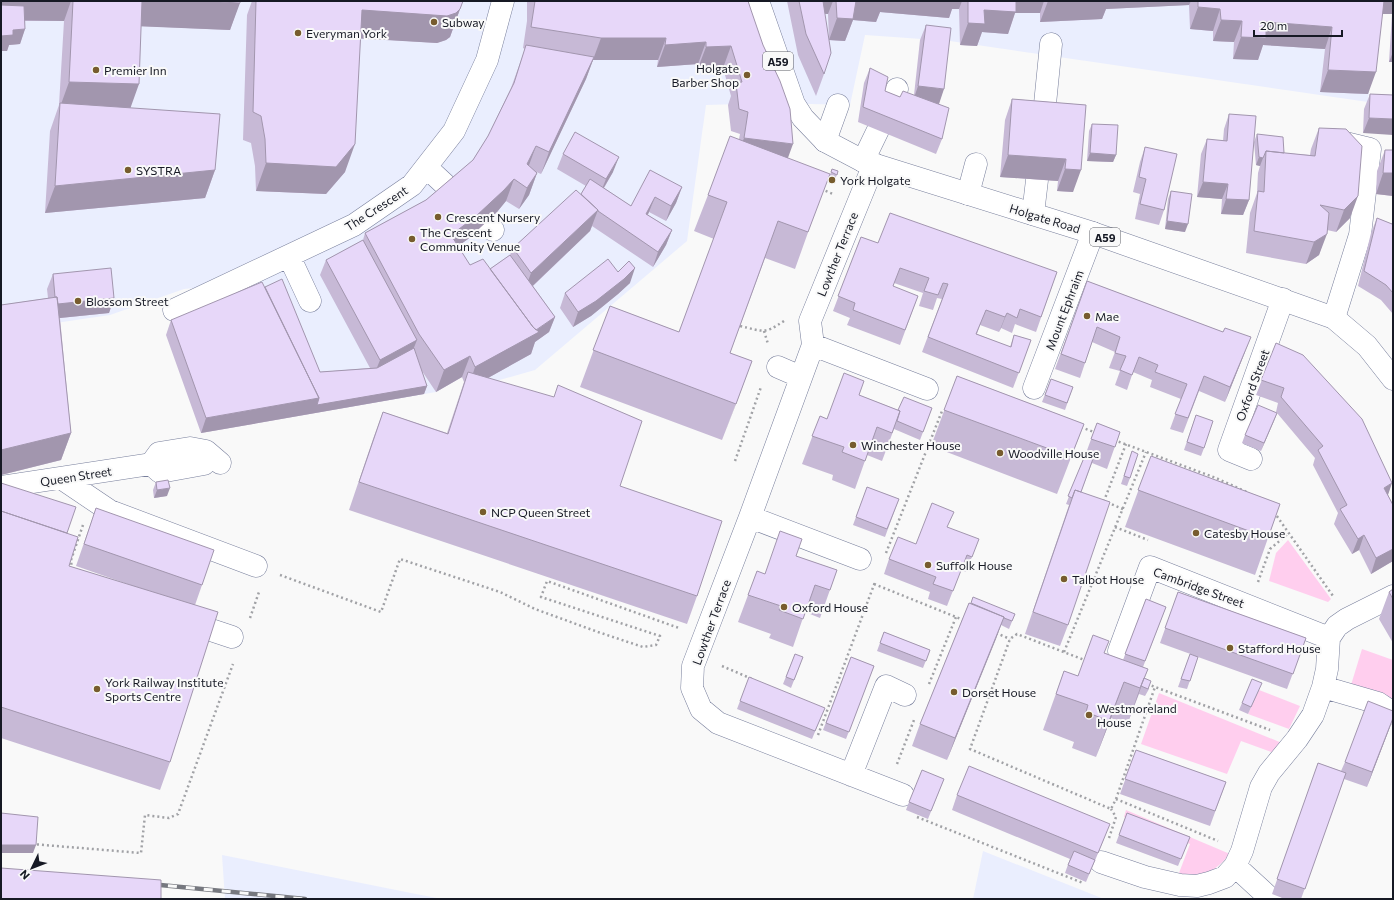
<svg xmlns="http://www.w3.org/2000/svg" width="1394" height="900" viewBox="0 0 1394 900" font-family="Commissioner,sans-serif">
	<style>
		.built { fill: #eaeefe }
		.green { fill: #ffceee }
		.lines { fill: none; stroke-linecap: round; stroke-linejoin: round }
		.minor-casing { stroke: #787f9c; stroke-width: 23 }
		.major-casing { stroke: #787f9c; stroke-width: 23 }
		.path { stroke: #a1a2a6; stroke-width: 2.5; stroke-dasharray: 2 3; stroke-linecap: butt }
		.minor { stroke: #fff; stroke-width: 22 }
		.major { stroke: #fff; stroke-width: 22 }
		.rail-casing { stroke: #76787f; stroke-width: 4.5 }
		.rail { stroke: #f9f9f9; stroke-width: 3; stroke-dasharray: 9; stroke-linecap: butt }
		.wall { fill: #c7b9d6 }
		.shaded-wall { fill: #a296ae }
		.building { fill: #e7d7f9; stroke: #a296ae }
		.poi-dot { fill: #775c2e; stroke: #f9f9f9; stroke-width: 1.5 }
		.labels { text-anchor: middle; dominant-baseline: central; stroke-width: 4; stroke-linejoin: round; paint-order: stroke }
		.shield { fill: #f9f9f9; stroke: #5a5c64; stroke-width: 1 }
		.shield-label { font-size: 11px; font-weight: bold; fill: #161924 }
		.poi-label { font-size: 12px; fill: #161924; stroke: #f9f9f9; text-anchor: start }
		.street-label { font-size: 12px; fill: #161924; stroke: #f9f9f9 }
	</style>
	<rect width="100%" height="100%" fill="#f9f9f9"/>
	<path class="built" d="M1,1H1376L1368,102L950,41L865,35L850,105L772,103L706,105L687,241L535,370L468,389L462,377L436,392L314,413L249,283L184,289L110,315L1,331Z
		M983,851L1104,899H973Z
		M222,855L411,893L442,899H225Z"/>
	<path class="green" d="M1288,540L1331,599L1328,602L1269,581L1276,553Z
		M1362,649L1393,660V704L1351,685Z
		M1259,690L1300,706L1289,729L1248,714Z
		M1159,693L1282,743L1274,753L1241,741L1227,774L1141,744Z
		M1126,810L1230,854C1221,865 1208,876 1192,876C1188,876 1183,874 1179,873L1190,844L1124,817Z"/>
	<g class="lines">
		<g class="minor-casing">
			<path id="minor" d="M888,109L897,89
				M1043,124L1051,44
				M1333,140L1370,149L1360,235L1334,318
				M825,141L838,105
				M863,161L878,130
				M874,164L810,321L813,345L750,517L693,666L692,688L701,709L718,723L903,795
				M426,167L453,192
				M968,194L976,164
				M1033,214L1037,180
				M484,223L493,230
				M289,256L310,301
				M174,310L354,225L412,185L454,131L487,60L503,1
				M813,345L927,389
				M778,367L801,377
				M1034,388L1093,233
				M1251,459L1229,450L1283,299
				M151,464L159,453L190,448L206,451L220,463
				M151,464L160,472L204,464
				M61,478L110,511L256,566
				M1,487L151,464
				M750,517L860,559
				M184,621L232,637
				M1119,651L1150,567L1329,638
				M1323,687L1378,703L1393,713
				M851,775L886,686L905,695
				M1101,862L1145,877L1180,885L1197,886L1209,883L1225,877L1235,866L1242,851L1261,787L1269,773L1297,739L1313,715L1323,687L1327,669L1329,638L1337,626L1347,619L1393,596
				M1235,866L1271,899"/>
		</g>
		<g class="major-casing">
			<path id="major" d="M758,1L794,104L803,118L825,141L863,161L1093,233L1334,318L1367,346L1393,379"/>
		</g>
		<path class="path" d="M821,189L833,194
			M740,326C763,331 763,335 784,321
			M764,331L768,344
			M1081,427L1096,433
			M1114,440L1216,478L1249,493
			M735,461L761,387
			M1123,509L1104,501L1126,444
			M1274,512L1333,596
			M1115,527L1148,540
			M886,553L942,411
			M69,559L71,560L72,571
			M71,560L83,525
			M280,575L381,612L400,559L500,592L535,609L598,632L643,647L656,645L660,636L541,597L547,581L679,628
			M1258,582L1270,549L1289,533
			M874,584L966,621
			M250,618L259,592
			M996,633L1010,639
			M1064,652L1146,452
			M1087,661L1017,634L1010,639L970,749L1111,809L1116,799L1218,841
			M722,666L752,679
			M929,684L956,617
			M1147,684L1270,730
			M818,735L875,582
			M897,764L914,720
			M1116,799L1155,687
			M917,817L1083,883
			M1109,838L1116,817L1111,809
			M32,844L141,853L145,815L169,818L178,814L233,664"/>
		<use href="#minor" class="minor"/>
		<use href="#major" class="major"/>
		<g class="rail-casing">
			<path id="rail" d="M150,884L305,899"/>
		</g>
		<use href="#rail" class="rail"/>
	</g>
	<path class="wall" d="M1,1H240L230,30L141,26L130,108L215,170L205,198L45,213L50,131L59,105L64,21H25V29L20,44L9,45L7,51H1Z
		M252,1H463L450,37L446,40L437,43L360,38L345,172L326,194L256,191L255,166L251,143L243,140L247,15Z
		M527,1H748L788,158L816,210L795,269L765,258L730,353L752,361L722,440L580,387L610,306L679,332L714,239L694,231L708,195L739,139L740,134L731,131L728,105L731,96L723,68H698V64L657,67L658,60H593L586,79L541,174L534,171L537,173L529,195L519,209L506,201L497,212L468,239L458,246L470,265L490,269L510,255L513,248L581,194L586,186L557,169L563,154L613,172L604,188L631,206L682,187L676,203L666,221L649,212L648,215L672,230L666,245L653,267L592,226L590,231L533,286L555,317L549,332L535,342L531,354L488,378L620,486L697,596L687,624L349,510L373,439L383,412L447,433L464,382L462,377L436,392L422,371L427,386L424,394L201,433L166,335L171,320L265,287L320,372L370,368L320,275L326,260L363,240L365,233L426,200L473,160L488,136L511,88L525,49L523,48L527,21Z
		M787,1H1393V62H1389L1392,14H1382L1368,94L1320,92L1325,49L1263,45L1258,60L1233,59L1234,42L1213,41V31L1190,29L1189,5L1106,9L1102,19L1040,22V13H1015L1008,34L982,32L977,46L960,45L959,9H952L949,18L880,12L876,22L853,20L845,41L829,40L828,14H825L824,74L816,96L798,55Z
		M926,25L939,104L942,139L936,154L858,122L864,83L870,68L885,91L900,97L914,95L920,40Z
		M1370,94L1393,95L1363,133L1364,109Z
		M1012,99L1086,105L1073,192L1057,191L1058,181L1000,177L1005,120Z
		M1229,114L1249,200L1243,215L1221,214L1222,199L1197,197L1201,154L1207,139L1223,141L1224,129Z
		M1092,124L1116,155L1113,162L1087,161L1089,131Z
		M1319,128L1350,218L1336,232L1327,230L1319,255L1306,264L1246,253L1250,213L1257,193L1258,173L1260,166L1256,165L1254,142L1257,134L1284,153L1310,155L1311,149Z
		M1145,147L1164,210L1159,225L1135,219L1140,194L1133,192L1140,162Z
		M1385,150H1393V196L1376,194L1377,171Z
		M832,169L838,171L834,183L828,180Z
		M1171,191L1185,232L1165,229L1168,199Z
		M1377,218L1392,224L1393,221V314L1381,300L1358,286L1371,233Z
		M861,237L878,243L1057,272L1036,332L1015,324L1012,333L1001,328L999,332L980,325L977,334L1010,347L1014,335L1031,340L1013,388L922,352L942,299L937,298L933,310L919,306L923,293L894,283L893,287L918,296L900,345L847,325L850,318L833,311Z
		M618,272L630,283L618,294L591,316L573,327L560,308L565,293Z
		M53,274L114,298L109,313L60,318L71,433L61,460L1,475V305L48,298L47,289Z
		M1087,281L1223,332L1225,328L1245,352L1225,402L1199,391L1183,433L1170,429L1181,399L1150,387L1152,380L1133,372L1127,390L1115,385L1120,371L1109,368L1115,352L1092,342L1080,378L1055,369Z
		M1276,343L1388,495L1393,505V561L1371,574L1359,550L1352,554L1334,524L1338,513L1313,465L1315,458L1277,413L1261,451L1242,443L1245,435L1277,413L1276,412L1278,403L1256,395Z
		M957,376L1084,424L1057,494L931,446Z
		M1051,379L1073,387L1065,410L1042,402Z
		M859,395L898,410L932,408L920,440L894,429L882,461L867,455L855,489L832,480L833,475L802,464L820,416L827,419Z
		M1196,415L1204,448L1201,456L1184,450Z
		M1097,423L1120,432L1107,469L1092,463L1081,492L1068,625L1060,646L1025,634L1069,505L1066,504L1086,453Z
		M1132,451L1130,478L1127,486L1121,484Z
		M1151,456L1280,504L1255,575L1125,527Z
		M156,482L167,496L154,498L153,490Z
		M1,483L67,533L69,566L136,587L76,566L96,508L202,585L195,605L170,762L160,790L1,738Z
		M867,487L899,499L885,537L853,525Z
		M948,527L973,554L966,572L961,570L947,606L928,599L930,592L884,574L889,559Z
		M796,556L837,570L820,618L805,612L793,647L769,638L771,634L738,622L757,571L765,574Z
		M1393,589V643L1379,619L1389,592Z
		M1178,592L1306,638L1287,689L1198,657L1187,689L1178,687L1190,654L1196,656L1160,643Z
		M1146,599L1166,607L1143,667L1144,678L1149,689L1145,696L1139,694L1127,725L1111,718L1096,757L1072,748L1074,742L1043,730L1064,671L1078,676L1105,653L1123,660Z
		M969,603L1015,614L1009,629L1001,625L947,760L912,746L920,724Z
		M884,632L930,650L923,668L877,651Z
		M795,654L800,665L791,688L783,684Z
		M851,657L874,666L846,739L823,730Z
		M1259,690L1248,714L1239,710L1242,703Z
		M740,701L822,715L812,739L737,709Z
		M1393,719L1367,787L1344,779L1301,899H1285L1272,894L1318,763L1341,771L1345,762Z
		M1136,750L1226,782L1210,826L1120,794Z
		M944,779L928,819L906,810L909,802Z
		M957,795L1104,839L1086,882L1065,873L1070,859L952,810Z
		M1127,813L1190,837L1178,866L1116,843Z"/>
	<path class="shaded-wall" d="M1,1H71L64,21L1,20Z
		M142,1H200L240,3L230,30L133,26Z
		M818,1H833L828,14L814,13Z
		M855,1H962L959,9H952L949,18L880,12L876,22L853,20L845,41L829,40L837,18Z
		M1013,1H1044L1040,13H1015L1008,34L982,32L977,46L960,45L968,23L984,10Z
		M1048,1H1191L1189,5L1106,9L1102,19L1040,22Z
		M1382,1H1393V11L1392,14H1377Z
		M1198,7L1220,9L1213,31L1190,29Z
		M460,9L450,37L446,40L437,43L351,38L362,10Z
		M1221,20L1242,21L1234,42L1213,41Z
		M1266,22L1332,27L1325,49L1263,45L1258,60L1233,59L1241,37Z
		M25,29L20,44L9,45L7,51H1V36L13,30Z
		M601,38H666L658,60H593L586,79L541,174L549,152L594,57Z
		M706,42L698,64L657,67L665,45Z
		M731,46L723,68H698L706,47Z
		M1393,52V62H1389Z
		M1328,70L1376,72L1368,94L1320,92Z
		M69,82L139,84L129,112L60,107Z
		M918,86L944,89L939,104L913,101Z
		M1369,118L1393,119V135L1363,133Z
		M744,138L793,144L785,166L736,159Z
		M355,144L345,172L326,194L256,191L266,163Z
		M536,146L528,168L527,164Z
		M1090,153L1116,155L1113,162L1087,161Z
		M1008,155L1066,159L1058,181L1000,177Z
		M619,157L613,172L600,194L606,179Z
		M1259,157L1263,158L1260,166L1256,165Z
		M1065,169L1081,170L1073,192L1057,191Z
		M215,170L205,198L45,213L55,186Z
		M537,173L529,195L519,209L527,188Z
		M1383,173H1393V196L1376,194Z
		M514,179L506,201L497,212L468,239L443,257L451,235Z
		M1203,182L1228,184L1222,199L1197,197Z
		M682,187L676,203L666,221L671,206Z
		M1358,196L1350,218L1336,232L1344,210Z
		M655,197L649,212L640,229L646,214Z
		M1226,199L1249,200L1243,215L1221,214Z
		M598,210L590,231L523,295L531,273Z
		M1167,221L1188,224L1185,232L1165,229Z
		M672,230L666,245L653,267L658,252Z
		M1327,234L1319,255L1306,264L1314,242Z
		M635,268L630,283L618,294L591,316L573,327L578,312Z
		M114,298L109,313L50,319L56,304Z
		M1007,313L1001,328L999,332L1005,317Z
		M555,317L549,332L535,342L531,354L468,389L475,367L531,334Z
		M1251,337L1225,402L1230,387Z
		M417,340L411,355L374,375L380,360Z
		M470,356L462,377L436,392L444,370Z
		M752,361L738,398L722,440L736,404Z
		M427,386L424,394L201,433L206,418L319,398Z
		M1277,413L1274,421L1261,451L1264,443Z
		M71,433L61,460L1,475V450Z
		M1392,483L1387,498L1384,488Z
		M170,488L167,496L154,498L157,490Z
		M1364,535L1359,550L1352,554L1358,539Z
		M1393,549V561L1371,574L1376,558Z
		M1004,617L996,639L947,760L955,738Z
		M1148,669L1134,706L1127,725L1140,688Z
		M1124,682L1111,718L1096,757L1109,721Z
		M1393,718L1390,727L1367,787L1372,772Z
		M1,845H36L33,853H1Z"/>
	<path class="building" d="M73,1H142L139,84L69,82Z
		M200,1H240V3Z
		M256,1H463L460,9L456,13L447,16L362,10L355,144L336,167L266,163L265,139L261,116L253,112Z
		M535,1H748L751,10L763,45L780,81L790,109L793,144L744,138L748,112L739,109L736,83L742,82L731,46L706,47V42L665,45L666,38H601L531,27Z
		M799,1H823L831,53L824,74L806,34Z
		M836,1H856L853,19L837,18Z
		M968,1H1016V12L984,10L985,24L968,23Z
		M1198,1H1384L1376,72L1328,70L1332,27L1266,22V38L1241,37L1242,21L1221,20L1220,9L1198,7Z
		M1,5L24,6L25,29L13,30V35L1,36Z
		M926,25L951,28L944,89L918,86Z
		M526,45L594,57L549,152L536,146L527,164L537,173L527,188L514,179L504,190L475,217L451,235L470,265L483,259L533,327L539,332L475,367L470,356L444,370L419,334L365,233L426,200L473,160L488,136L514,83Z
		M870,68L888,77L885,91L900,97L903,91L949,108L942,139L863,107Z
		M1370,94L1393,95V119L1369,118Z
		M1012,99L1086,105L1081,170L1065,169L1066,159L1008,155Z
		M60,103L220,114L215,170L55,186Z
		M1229,114L1256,116L1249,200L1226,199L1228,184L1203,182L1207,139L1227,141Z
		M1092,124L1118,125L1116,155L1090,153Z
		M1319,128L1346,129L1362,146L1358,196L1344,210L1320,205L1329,213L1327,234L1314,242L1254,231L1258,191L1264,192L1266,151L1315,156Z
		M575,132L619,157L606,179L563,154Z
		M1257,134L1283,137L1284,153L1266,151L1263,158L1259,157Z
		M730,136L830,174L808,232L778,221L730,353L752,361L736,404L593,350L610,306L679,332L727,202L708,195Z
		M1145,147L1177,154L1164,210L1140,204L1146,179L1139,177Z
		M1385,150H1393V173H1383Z
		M832,169L838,171L837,175L831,172Z
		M650,170L682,187L671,206L655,197L646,214L672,230L658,252L598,211V210L581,194L590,179L631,206Z
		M576,190L598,210L531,273L513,248Z
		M1171,191L1192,194L1188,224L1167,221Z
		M890,213L1057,272L1041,317L1020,309L1017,318L1007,313L1005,317L986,310L976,334L1011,347L1014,335L1031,340L1019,373L928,337L948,284L943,283L938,295L924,291L929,278L900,268L893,286L918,296L905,330L853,310L855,303L838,296L861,237L878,243Z
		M1377,218L1392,224L1393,221V293L1386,285L1364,271Z
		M363,240L417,340L380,360L326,260Z
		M510,255L555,317L536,330L533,327L490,269Z
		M608,259L618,272L629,261L635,268L624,279L596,301L578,312L565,293Z
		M111,268L114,298L58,304L57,297H55L53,274Z
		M282,279L320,372L377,368L414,348L427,386L317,405L319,398L265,287Z
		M1087,281L1223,332L1225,328L1251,337L1230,387L1204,376L1188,418L1175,414L1187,384L1155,372L1158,365L1139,357L1132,375L1120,370L1126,356L1115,353L1120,337L1097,327L1085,363L1061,354Z
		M262,282L319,398L206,418L171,320Z
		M57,297L71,433L1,450V305Z
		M1276,343L1303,355L1362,419L1392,483L1384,488L1393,505V549L1376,558L1364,535L1358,539L1340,509L1347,505L1318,450L1323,446L1281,397L1284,388L1261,380Z
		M468,372L554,397L558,385L642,421L620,486L722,521L697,596L359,482L383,412L448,434Z
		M844,373L864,381L859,395L900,411L892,433L877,427L865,461L842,452L844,447L812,436L820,416L827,419Z
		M957,376L1084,424L1071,457L944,410Z
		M1051,379L1073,387L1067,403L1045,395Z
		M904,397L932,408L923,432L897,421L900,411L898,410Z
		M1258,405L1277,413L1264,443L1245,435Z
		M1196,415L1213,421L1204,448L1187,442Z
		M1097,423L1120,432L1115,447L1091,439Z
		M1132,451L1138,454L1130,478L1124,476Z
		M1086,453L1094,456L1081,492L1075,490L1072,498L1068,496Z
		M1151,456L1280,504L1268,538L1138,490Z
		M168,480L170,488L157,490L156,482Z
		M1,483L76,507L67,533L1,511Z
		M867,487L899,499L887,529L856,517Z
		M1075,490L1110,502L1068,625L1033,612Z
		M932,503L954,512L947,527L979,539L972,557L967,555L953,591L933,584L936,577L889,559L898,537L916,544Z
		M96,508L214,550L202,585L84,544Z
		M1,511L78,537L69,566L218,612L170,762L1,707Z
		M780,531L802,539L796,556L837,570L830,590L815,585L803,619L779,610L781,606L748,595L757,571L765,574Z
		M1393,589V599L1389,592Z
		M1178,592L1306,638L1293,674L1165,628Z
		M973,597L1015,614L1012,621L1004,618V617L971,603Z
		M1146,599L1166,607L1145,661L1125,654Z
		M969,603L1004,617L955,738L920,724Z
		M884,632L930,650L926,661L880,643Z
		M1093,635L1109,641L1104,653L1148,669L1140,688L1124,682L1109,721L1086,712L1088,705L1056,694L1064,671L1078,676Z
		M795,654L803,657L794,680L786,677Z
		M1190,654L1198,657L1190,681L1181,679Z
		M851,657L874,666L849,732L826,723Z
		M749,677L825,708L815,731L740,701Z
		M1144,678L1151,681L1148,689L1141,686Z
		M1252,679L1262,683L1251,707L1242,703Z
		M1368,701L1393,711V718L1372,772L1345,762Z
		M1136,750L1226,782L1215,811L1125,779Z
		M1318,763L1346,773L1305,889L1277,879Z
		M969,766L1110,824L1098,853L957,795Z
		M922,770L944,779L931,811L909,802Z
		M1,813L38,817L36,845H1Z
		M1127,813L1190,837L1181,859L1119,835Z
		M1074,851L1095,860L1089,874L1068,865Z
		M1,868L161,880V899H1Z"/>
	<g class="poi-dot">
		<circle cx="434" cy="22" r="4"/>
		<circle cx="298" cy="33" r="4"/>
		<circle cx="96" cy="70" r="4"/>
		<circle cx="747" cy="75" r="4"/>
		<circle cx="128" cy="170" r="4"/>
		<circle cx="832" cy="180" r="4"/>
		<circle cx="438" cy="217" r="4"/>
		<circle cx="412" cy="239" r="4"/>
		<circle cx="78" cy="301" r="4"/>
		<circle cx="1087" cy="316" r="4"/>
		<circle cx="853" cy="445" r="4"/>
		<circle cx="1000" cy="453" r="4"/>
		<circle cx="483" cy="512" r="4"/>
		<circle cx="1196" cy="533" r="4"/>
		<circle cx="928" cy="565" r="4"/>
		<circle cx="1064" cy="579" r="4"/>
		<circle cx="784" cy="607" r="4"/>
		<circle cx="1230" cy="648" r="4"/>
		<circle cx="97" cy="689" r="4"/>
		<circle cx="954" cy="692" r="4"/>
		<circle cx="1089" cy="715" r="4"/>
	</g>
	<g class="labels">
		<g class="shield">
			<rect x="763" y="52" width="30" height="18" rx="3"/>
			<rect x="1090" y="228" width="30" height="18" rx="3"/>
		</g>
		<g class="shield-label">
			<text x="778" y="61">A59</text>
			<text x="1105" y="237">A59</text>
		</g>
		<g class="poi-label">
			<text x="442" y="22">Subway</text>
			<text x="306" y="33">Everyman York</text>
			<text x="739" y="68" text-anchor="end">Holgate<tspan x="739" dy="14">Barber Shop</tspan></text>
			<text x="104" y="70">Premier Inn</text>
			<text x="136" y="170">SYSTRA</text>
			<text x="840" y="180">York Holgate</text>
			<text x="446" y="217">Crescent Nursery</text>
			<text x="420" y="232">The Crescent<tspan x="420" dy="14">Community Venue</tspan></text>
			<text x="86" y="301">Blossom Street</text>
			<text x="1095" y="316">Mae</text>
			<text x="861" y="445">Winchester House</text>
			<text x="1008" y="453">Woodville House</text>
			<text x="491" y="512">NCP Queen Street</text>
			<text x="1204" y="533">Catesby House</text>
			<text x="936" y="565">Suffolk House</text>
			<text x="1072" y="579">Talbot House</text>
			<text x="792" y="607">Oxford House</text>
			<text x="1238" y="648">Stafford House</text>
			<text x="105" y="682">York Railway Institute<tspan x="105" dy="14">Sports Centre</tspan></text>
			<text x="962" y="692">Dorset House</text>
			<text x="1097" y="708">Westmoreland<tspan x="1097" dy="14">House</tspan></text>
		</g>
		<g class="street-label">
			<text transform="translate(376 208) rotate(-33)">The Crescent</text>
			<text transform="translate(1045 218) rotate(17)">Holgate Road</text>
			<text transform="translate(837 254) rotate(-68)">Lowther Terrace</text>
			<text transform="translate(1064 310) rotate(-69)">Mount Ephraim</text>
			<text transform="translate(1252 385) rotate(-70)">Oxford Street</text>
			<text transform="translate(76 476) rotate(-9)">Queen Street</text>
			<text transform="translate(1199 587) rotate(20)">Cambridge Street</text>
			<text transform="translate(711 622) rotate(-70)">Lowther Terrace</text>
		</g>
	</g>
	<rect width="1394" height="900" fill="none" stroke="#161924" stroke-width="4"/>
	<g transform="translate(32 868) rotate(227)" stroke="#f9f9f9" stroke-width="3" paint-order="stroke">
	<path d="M0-3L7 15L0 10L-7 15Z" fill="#161924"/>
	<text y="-6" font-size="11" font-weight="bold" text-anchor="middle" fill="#161924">N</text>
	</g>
	<path d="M1254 30v6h88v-6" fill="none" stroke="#161924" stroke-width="2"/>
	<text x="1260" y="30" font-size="12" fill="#161924" stroke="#f9f9f9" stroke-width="3" paint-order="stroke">20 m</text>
</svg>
